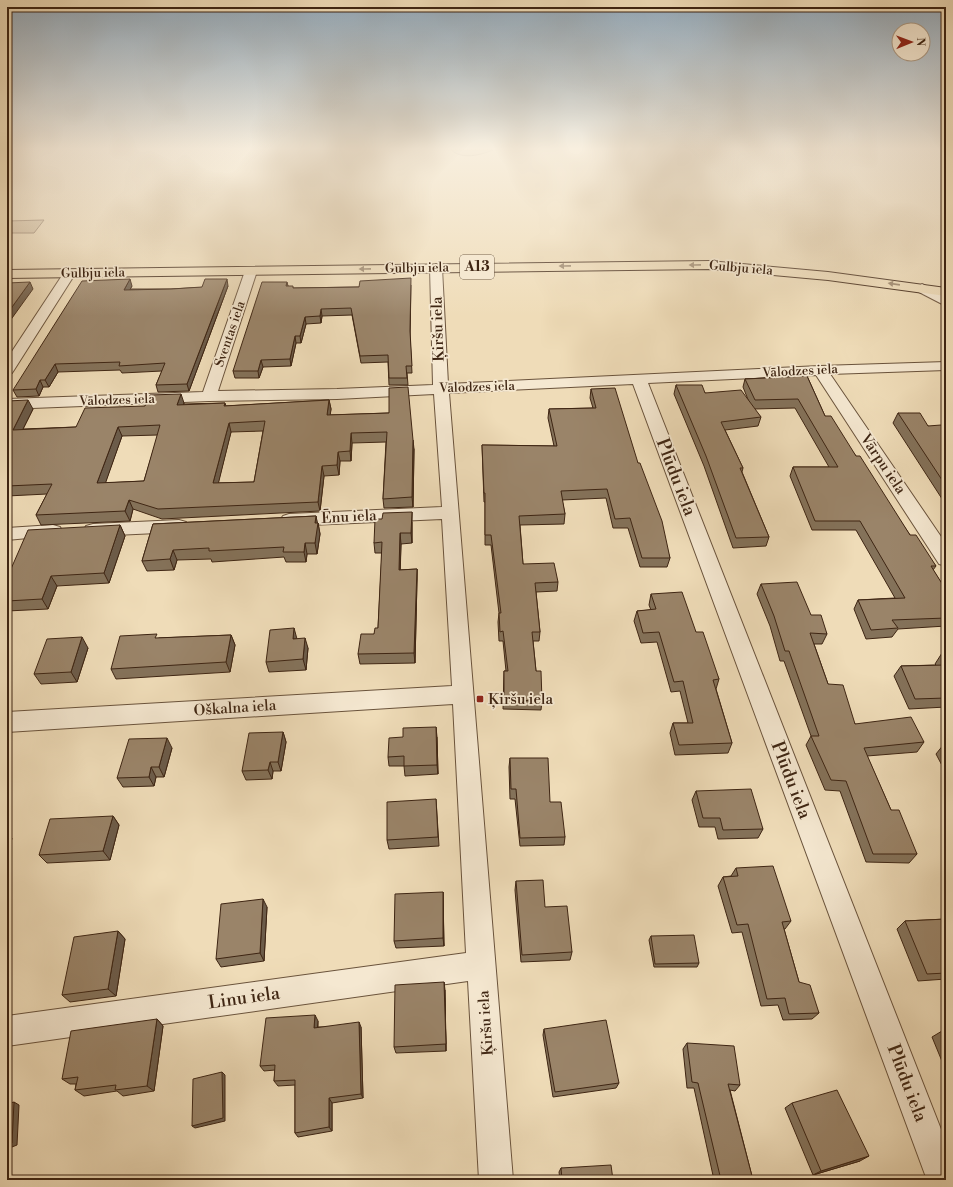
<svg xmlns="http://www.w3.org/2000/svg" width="953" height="1187" viewBox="0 0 953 1187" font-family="'Libre Bodoni',serif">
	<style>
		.green { fill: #d1bd9c; stroke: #887158 }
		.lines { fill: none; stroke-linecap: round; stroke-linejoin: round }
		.street-casing { stroke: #6a533c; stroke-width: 2 }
		.primary-casing { stroke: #3e2513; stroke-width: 2 }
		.street { fill: #f5e8d1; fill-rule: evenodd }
		.primary { fill: #efdcb8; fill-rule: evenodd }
		.wall { fill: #84725a; stroke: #3e2513; fill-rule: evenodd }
		.shaded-wall { fill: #6c5c4a; stroke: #3e2513 }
		.building { fill: #9a8469; stroke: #3e2513; fill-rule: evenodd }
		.oneway { fill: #968066 }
		.poi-dot { fill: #8f2418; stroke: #f5e8d1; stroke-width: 1.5 }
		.labels { text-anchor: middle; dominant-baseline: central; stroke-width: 3.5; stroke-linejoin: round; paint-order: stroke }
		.far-street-label { font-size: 13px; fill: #3e2513; stroke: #f5e8d1 }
		.shield { fill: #f5e8d1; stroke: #75604c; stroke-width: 1 }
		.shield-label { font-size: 14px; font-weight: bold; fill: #3e2513 }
		.street-label { font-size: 15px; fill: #3e2513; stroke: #f5e8d1 }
		.poi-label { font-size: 15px; fill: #3e2513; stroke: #f5e8d1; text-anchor: start }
		.near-street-label { font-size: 18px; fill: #3e2513; stroke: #f5e8d1 }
	</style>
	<rect width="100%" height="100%" fill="#efdcb8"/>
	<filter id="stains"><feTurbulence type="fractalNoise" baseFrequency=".005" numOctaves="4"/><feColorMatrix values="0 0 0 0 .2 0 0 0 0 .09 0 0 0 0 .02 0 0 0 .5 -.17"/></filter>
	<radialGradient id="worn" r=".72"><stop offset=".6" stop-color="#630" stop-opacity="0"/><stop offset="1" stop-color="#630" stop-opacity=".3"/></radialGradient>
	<path class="green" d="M451,150H493C480,155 463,160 451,150Z
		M44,220L34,233H7V221Z"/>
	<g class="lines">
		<g class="street-casing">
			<path id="street" d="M436,264L442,268L448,384L820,366L946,362V370L830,374L946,544V566L939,564L816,375L648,383L946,1142V1180H927L633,384L449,393L513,1180H479L468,981L7,1046V1016L466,953L453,704L7,732V712L452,686L442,519L289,526L283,524L280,520L283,516L289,514L442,507L434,394L337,399L209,401L7,409V399L203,392L245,271L251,267L257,271L218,391L337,389L433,385L430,268Z
				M69,270L75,274L14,370L12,373L7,374V359L65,271Z
				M922,284L946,296V306L917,291L916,288Z
				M179,520L186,522L188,526L186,530L179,532L93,536L86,534L84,530L86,526L93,524Z
				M53,525L60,527L62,531L60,535L7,540V528Z"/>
		</g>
		<g class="primary-casing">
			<path id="primary" d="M709,261L828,272L946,288V296L828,280L709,269L7,278V270Z"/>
		</g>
		<use href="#street" class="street"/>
		<use href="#primary" class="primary"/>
	</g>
	<path class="wall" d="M287,282L288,286L294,288L359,287L411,285L410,337L412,373H407L408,385H389L388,362L361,363L352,315L322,316L321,323L306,324L301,343H296L291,366L263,367L259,378H235L233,371Z
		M132,286L130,289H171L228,286L189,391L158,392L156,385L162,371L122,373L120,370L58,372L49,387H43L39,396L17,397L13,390Z
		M807,376L825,416L856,456L910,535L936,566L933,570L946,590V626L898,629L892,637L866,639L854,609L858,600L895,598L856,530H812L790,476L793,467H829L795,408L754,409L761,417L758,426L725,430L743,468L742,472L769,537L766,546L733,548L704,466L674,394L676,385L705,393L749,402L743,387L745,379Z
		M591,389L638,463L670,558L667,567H640L628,528H613L606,498L562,500L565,514L564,524L520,525L523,564L558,582L557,591L536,592L540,632L539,641H533L536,671L542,701L541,710L503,709L504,671H506L503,641H499L498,622L499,613L491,545H485V502H484L482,445L554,446L548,418L549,409L593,408L590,398Z
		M329,400L331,409L330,415L389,413L414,449L413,507L384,508L383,499L386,442L352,443L351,461H340L339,475L324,476L320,511L162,519L133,509L130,521L41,525L36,515L47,494L7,496V401L33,409L23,429L76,427L145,406L184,403V404L225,403L226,406ZM263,431L254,482L218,483L231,432ZM158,435L144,481L105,483L122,436Z
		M898,413L928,426L946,432V505L893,423Z
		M316,516L317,523H318L320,534L317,554H307L306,562H286L284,557L212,562L211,559L177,560L174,570L147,571L142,561L153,524Z
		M382,519L412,522V543L401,544L400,570L417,569V580L415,663L360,664L358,654L374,634L378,628L382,553H375L374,543Z
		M120,525L125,536L109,583L57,586L48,609L7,611V578Z
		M761,584L811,615L827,634L822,644H814L828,684L855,724L924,742L917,752L867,756L891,810L917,854L909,863L866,862L840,791L825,790L806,745L811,736L784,661H780L770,626L757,594Z
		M651,594L696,632L719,679L716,689L732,743L728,753L675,755L670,733L673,723H688L680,691L671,692L657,642L641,643L634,621L637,611L651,610L649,605Z
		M231,635L235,645L230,672L116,679L111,669L159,638Z
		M297,639L308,648L306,670L269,672L266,662Z
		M88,648L77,682L41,684L34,674Z
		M942,653H946V707L909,709L894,676L901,666L936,665L935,664Z
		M283,732L286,742L281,771H273L272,779L246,780L242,771Z
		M437,737L438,774L405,776L404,766H389L388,757Z
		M944,744H946V773L936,754Z
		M172,748L164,777H156L154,786L123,787L117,778Z
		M510,758L550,802L565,837L564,845L520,846L515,799H510L509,767Z
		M696,791L763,829L758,838L718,839L715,827H699L692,800Z
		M436,799L439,846L389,849L387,840Z
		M113,816L119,825L110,860L47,863L39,855Z
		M736,868L791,921L785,929H784L799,982L819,1013L812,1019L783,1020L778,1005L761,1006L742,932L732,933L718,886L723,877L731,876Z
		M516,881L545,907L572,952L570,960L521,962L515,890Z
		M443,892L444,946L396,948L394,941Z
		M267,907L264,961L221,967L216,959Z
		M946,919V979L918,981L897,929L905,921Z
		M118,931L125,939L116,996L70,1002L62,995Z
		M651,936L699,963L697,967H654L649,940Z
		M445,990L446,1051L396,1053L394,1047Z
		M157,1019L163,1026L154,1091L123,1096L117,1091L84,1096L75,1090L76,1084H70L62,1079Z
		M318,1021V1027H361L363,1098L332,1103V1131L298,1137L295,1133V1085L278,1086L274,1081L275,1070L264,1071L260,1066Z
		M544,1029L619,1083L616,1088L553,1097L543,1035Z
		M942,1031H946V1071L932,1037Z
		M687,1043L740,1085L735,1091L730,1090L753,1180H714L694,1088H687L683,1049Z
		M792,1103L860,1161L813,1175L785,1108Z
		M561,1168L613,1180H560L559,1172Z"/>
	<path class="shaded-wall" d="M130,279L132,286L126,297L124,290Z
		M227,279L228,286L189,391L187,384Z
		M30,282L33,289L7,325V314Z
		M321,309L322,316L321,323L320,316Z
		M305,317L306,324L301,343L300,336Z
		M295,336L296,343L291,366L290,359Z
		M261,360L263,367L259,378L258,371Z
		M55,364L58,372L49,387L45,380Z
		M40,380L43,387L39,396L36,389Z
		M181,394L184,403L180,414L177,405Z
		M28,400L33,409L18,439L13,430Z
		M329,400L331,409L329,424L327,415Z
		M229,423L231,432L216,493L213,483Z
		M118,427L122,436L102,493L97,483Z
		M351,433L352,443L351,461L350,451Z
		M413,440L414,449L413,507L412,497Z
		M338,452L340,461L339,475L337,465Z
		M322,466L324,476L320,511L318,502Z
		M129,500L133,509L130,521L125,511Z
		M412,512V543L411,533Z
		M316,516L318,526V523L320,534L317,554L315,543V523Z
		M120,525L125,536L109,583L104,573Z
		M400,533L401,544L400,580L399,570Z
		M305,543L307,554L306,562L304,552Z
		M173,550L177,560L174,570L170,559Z
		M417,569V580L415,663L414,653Z
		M51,576L57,586L48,609L42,599Z
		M294,628L297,639H293Z
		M231,635L235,645L230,672L226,662Z
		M82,637L88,648L77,682L71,672Z
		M305,638L308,648L306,670L303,659Z
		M436,727L437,737L438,774L437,765Z
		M283,732L286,742L281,771L278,762Z
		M167,738L172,748L164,777L159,767Z
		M7,750L11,754L7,765Z
		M270,762L273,771L272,779L268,770Z
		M151,767L156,777L154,786L149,777Z
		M113,816L119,825L110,860L103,851Z
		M7,833L12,838L7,861Z
		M443,892V900L444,946L443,938Z
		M263,899L267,907L264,961L260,953Z
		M118,931L125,939L116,996L108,989Z
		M444,982L445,990L446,1051V1044Z
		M315,1015L318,1021L317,1033L314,1028Z
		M157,1019L163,1026L154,1091L147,1086Z
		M359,1022L361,1027L363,1098L361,1094Z
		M222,1072L225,1075V1121L195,1128L192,1126Z
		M329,1098L332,1103V1131L329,1127Z
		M14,1102L19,1105L17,1145L7,1149V1145Z
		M869,1156L860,1161L813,1175L821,1171Z"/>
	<path class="building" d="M411,278L410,331L412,366H406L407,378H389L388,355L360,356L351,308L321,309L320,316L305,317L300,336H295L290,359L261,360L258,371H233L262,282H287L286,286H293V288L359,287L360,281Z
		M130,279L124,290L171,289L202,287L205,279H227L187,384L156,385L165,363L119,366L120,362L55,364L45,380H40L36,389L13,390L82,281Z
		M30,282L7,314V283Z
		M807,376L825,416H831L856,456H860L910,535H916L936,566H931L946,590V618L892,620L898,628L871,630L858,600L905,598L860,521H815L793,467H838L798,399L755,400L745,379Z
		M676,385H702L705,393L741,390L761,417L721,422L743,468H740L769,537L736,538L706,456Z
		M408,387L413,440L412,497L383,499L387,432L351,433L350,451L338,452L337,465L322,466L318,502L158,509L129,500L125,511L36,515L52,484L7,486V401L28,400L13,430L76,427L85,408L145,406L150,395L181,394L177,405L225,403L224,406L329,400L327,415L389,413V388ZM265,421L254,482L213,483L229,423ZM160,425L144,481L97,483L118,427Z
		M615,388L638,463H640L662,521L670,558H642L630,518L615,519L607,489L561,491L565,514L519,516L523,564L554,563L558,582L535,583L540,632H532L536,671H541L542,701L504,700V671H508L503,631L500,632L499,613H501L491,535H485V493H484L482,445L557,446L549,409L596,408L591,389Z
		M898,413H920L928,426L941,425L946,432V486Z
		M412,512L411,533H400L399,570L417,569L414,653L358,654L361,634H374L375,628H378L382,542L374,543L375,519H382L383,513Z
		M316,516L315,523H318L315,543H305L304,552H283L284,547L209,551V548L173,550L170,559L142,561L153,524Z
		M120,525L104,573L51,576L42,599L7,601V578L28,530Z
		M797,582L811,615H821L827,634L810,633L828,684L843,685L855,724L911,717L924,742L864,748L891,810H899L917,854H873L846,781L831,780L811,736H819L789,651H785L774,616L761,584Z
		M682,592L696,632H703L719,679L713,680L732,743L679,745L673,723H693L683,681L674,682L659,632L643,633L637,611L656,609L651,594Z
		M294,628L293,639L305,638L303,659L266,662L270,630Z
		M157,634L155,638L231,635L226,662L111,669L120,636Z
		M82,637L71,672L34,674L47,639Z
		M942,653H946V661Z
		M946,665V698L915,699L901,666Z
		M436,727L437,765L404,766V756L388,757L389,738L403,737V728Z
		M283,732L278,762H270L268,770L242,771L249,733Z
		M167,738L159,767H151L149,777L117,778L129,739Z
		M510,758H548L550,802H561L565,837L520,838L516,789H511Z
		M751,789L763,829L723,830L720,818H703L696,791Z
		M436,799L438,837L387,840V802Z
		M113,816L103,851L39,855L50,819Z
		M773,866L791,921L782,922L799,982L810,985L819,1013L789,1014L785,998L767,999L748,924L737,925L723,877L738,876L736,868Z
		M543,880L545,907L567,906L572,952L522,955L516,881Z
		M443,892V938L394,941L395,894Z
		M263,899L260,953L216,959L221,904Z
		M946,919V973L927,974L905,921Z
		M118,931L108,989L62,995L74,937Z
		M694,935L699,963L655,964L651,936Z
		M444,982L446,1044L394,1047L395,985Z
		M315,1015L314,1028L359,1022L361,1094L329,1098V1127L295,1133V1080L274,1081L275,1065L260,1066L266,1018Z
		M157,1019L147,1086L115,1090L116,1085L75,1090L78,1077L62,1079L71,1031Z
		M606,1020L619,1083L555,1092L544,1029Z
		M942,1031H946V1041Z
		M687,1043L734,1046L740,1085L728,1084L753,1180H721L698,1083L692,1082Z
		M222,1072L223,1118L192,1126L193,1079Z
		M837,1090L869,1156L821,1171L792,1103Z
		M14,1102L12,1143L7,1145V1104Z
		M611,1165L613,1180H562L561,1168Z"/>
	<defs><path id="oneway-solid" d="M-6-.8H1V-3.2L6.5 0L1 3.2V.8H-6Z"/></defs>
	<g class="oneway">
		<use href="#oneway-solid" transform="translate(695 265) rotate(179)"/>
		<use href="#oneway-solid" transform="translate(565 266) rotate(179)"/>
		<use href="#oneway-solid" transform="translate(365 269) rotate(179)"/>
		<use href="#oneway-solid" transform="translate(894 284) rotate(-172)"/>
	</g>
	<linearGradient id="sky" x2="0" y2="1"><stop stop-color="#93abbe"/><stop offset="0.47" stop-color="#f8efdf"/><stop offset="1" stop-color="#f8efdf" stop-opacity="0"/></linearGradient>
	<rect width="953" height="316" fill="url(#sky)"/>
	<rect class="poi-dot" x="476" y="695" width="8" height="8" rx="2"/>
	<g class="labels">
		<g class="far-street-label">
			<text transform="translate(417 268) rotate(-1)">Gulbju iela</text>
			<text transform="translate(741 268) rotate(5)">Gulbju iela</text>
			<text transform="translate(93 273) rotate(-1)">Gulbju iela</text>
			<text transform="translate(230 334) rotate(-71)">Sventas iela</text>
			<text transform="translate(800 371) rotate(-3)">Vālodzes iela</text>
			<text transform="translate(477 387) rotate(-2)">Vālodzes iela</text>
			<text transform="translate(117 400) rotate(-2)">Vālodzes iela</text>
		</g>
		<rect class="shield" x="460" y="255" width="34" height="24" rx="3"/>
		<g class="shield-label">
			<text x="477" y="267">A13</text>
		</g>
		<g class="street-label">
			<text transform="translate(438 329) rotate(-92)">Ķiršu iela</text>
			<text transform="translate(883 464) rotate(56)">Vārpu iela</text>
			<text transform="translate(349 517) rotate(-3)">Ēnu iela</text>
			<text transform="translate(235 708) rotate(-4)">Oškalna iela</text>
			<text transform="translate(486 1023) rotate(-94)">Ķiršu iela</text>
		</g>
		<g class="poi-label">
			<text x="488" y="699">Ķiršu iela</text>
		</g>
		<g class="near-street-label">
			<text transform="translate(676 477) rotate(69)">Plūdu iela</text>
			<text transform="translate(791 780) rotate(69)">Plūdu iela</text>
			<text transform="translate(244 998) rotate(-8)">Linu iela</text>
			<text transform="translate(907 1083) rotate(69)">Plūdu iela</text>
		</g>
	</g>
	<rect width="953" height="1187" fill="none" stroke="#efdcb8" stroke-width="24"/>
	<rect x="8" y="8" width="937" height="1171" fill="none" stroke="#3e2513" stroke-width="2"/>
	<rect x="12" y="12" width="929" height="1163" fill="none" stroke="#3e2513"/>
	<g transform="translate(911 42) rotate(89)"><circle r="19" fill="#f5e8d1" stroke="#ac9a85"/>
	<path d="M0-3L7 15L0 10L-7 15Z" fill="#8f2418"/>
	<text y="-6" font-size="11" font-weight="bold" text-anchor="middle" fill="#3e2513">N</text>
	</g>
	<rect width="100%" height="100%" filter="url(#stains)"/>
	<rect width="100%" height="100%" fill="url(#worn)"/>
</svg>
